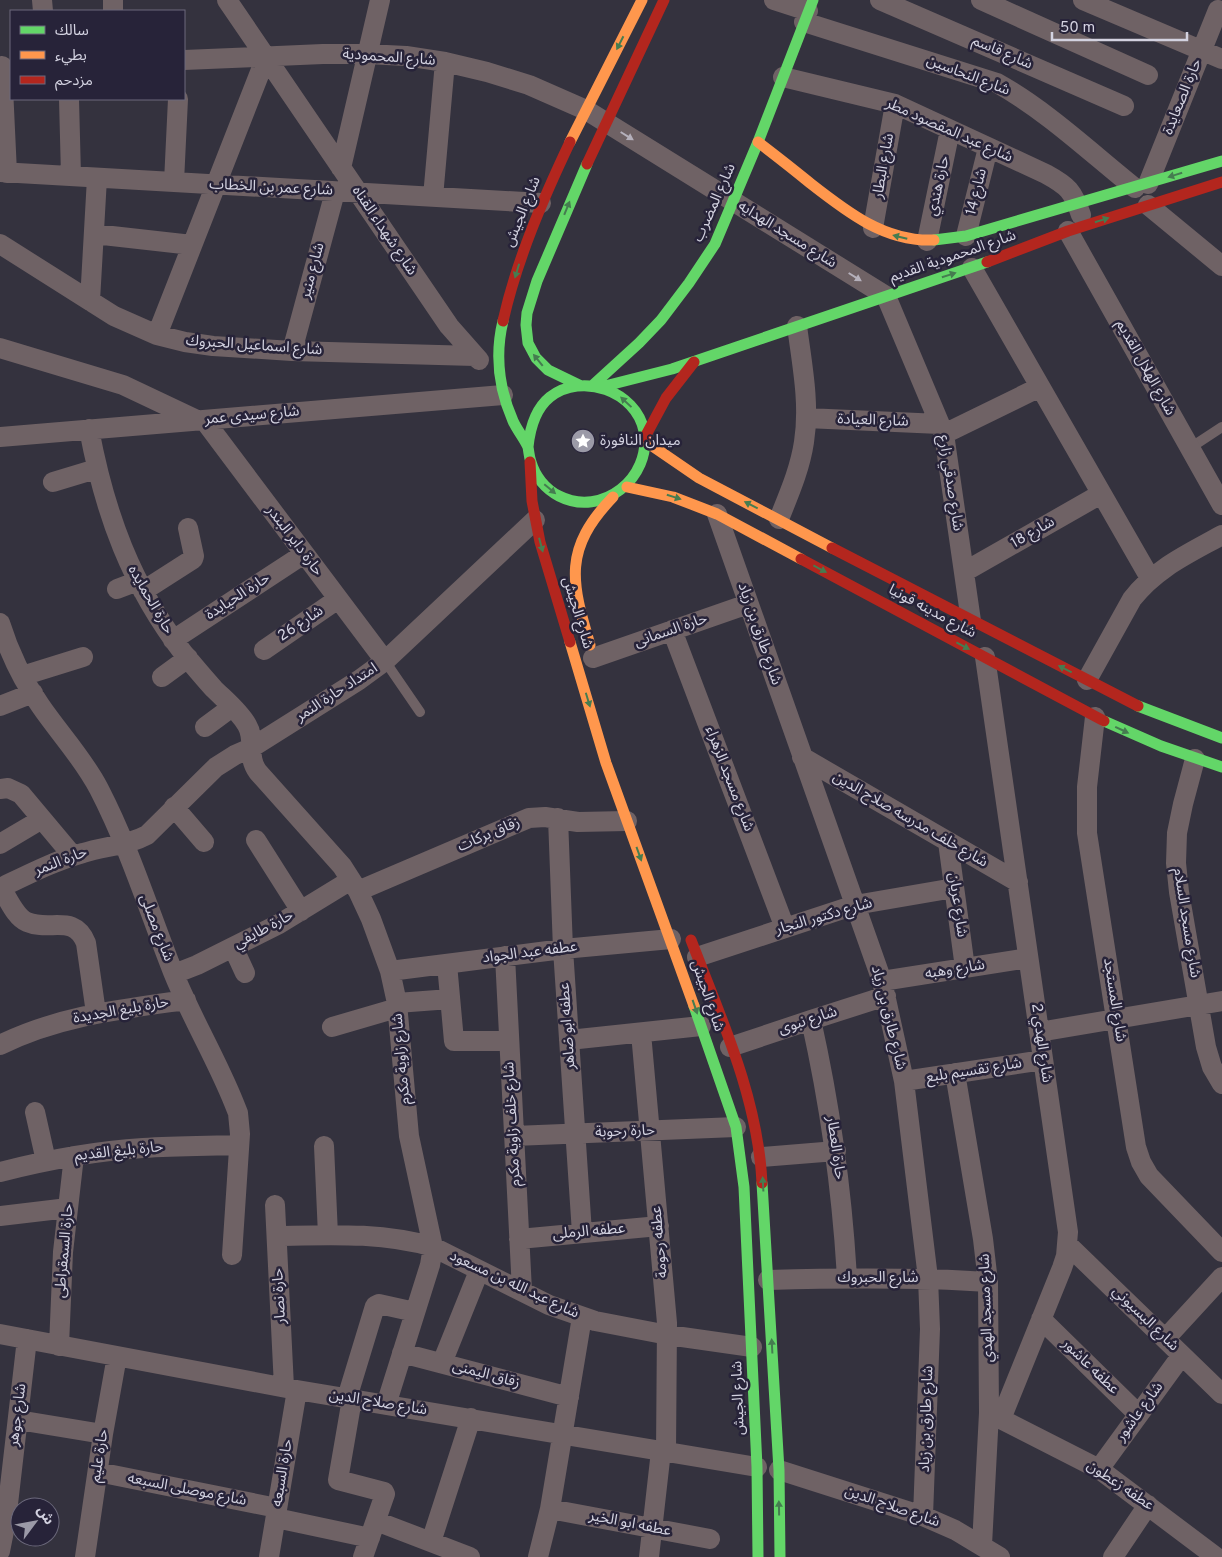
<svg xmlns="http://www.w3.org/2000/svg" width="1222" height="1557" viewBox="0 0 1222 1557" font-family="Overpass,'Noto Sans Arabic',sans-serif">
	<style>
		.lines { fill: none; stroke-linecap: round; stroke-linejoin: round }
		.lane { stroke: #6f6265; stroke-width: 10 }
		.street { stroke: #6f6265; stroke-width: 20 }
		.fast { stroke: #63d668; stroke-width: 11 }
		.slow { stroke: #ff974d; stroke-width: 11 }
		.jam { stroke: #b3261e; stroke-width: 11 }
		.oneway { fill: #457c50 }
		.oneway2 { fill: #b5b0bb }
		.labels { text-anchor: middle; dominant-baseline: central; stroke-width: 5; stroke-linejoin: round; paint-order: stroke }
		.street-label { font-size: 15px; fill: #d3d2e0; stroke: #272339 }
		.poi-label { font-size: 15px; fill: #d3d2e0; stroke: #272339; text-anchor: start }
	</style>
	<rect width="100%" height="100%" fill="#34323e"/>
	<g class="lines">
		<path class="lane" d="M1190,448L1222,427
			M385,661L420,712"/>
		<path class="street" d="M42,0L43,11
			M227,0L449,326L479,360
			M774,0L808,11
			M880,0L1124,106
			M981,0L1148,75
			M1083,0L1222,59
			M113,11V0
			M804,22L997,83C1047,111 1090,152 1135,188
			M184,60L323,54H367L406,56L445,62L487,72L529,85L586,110L886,296L944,434L971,621
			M2,66L7,173
			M783,77L895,104L1046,174C1068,186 1073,191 1081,215
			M69,99L71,176
			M341,168L380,0
			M0,172L541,203
			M174,182L178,99
			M1148,184L1218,10
			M433,197L445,62
			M1148,205L1222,266
			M873,228L895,104
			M1068,231L1222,505
			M94,234L192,245
			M966,236L988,148
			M927,241L950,130
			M0,244L114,316L157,335L185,342L213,346L292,351L475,356
			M972,268L1150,578
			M90,301L97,178
			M157,335L266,57
			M0,348L123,385L197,420
			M292,351L335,192
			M806,418L940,424
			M204,420L385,661
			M89,429C105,514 131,585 184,654C194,666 204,678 214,689C225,700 239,711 247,725C256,740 246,756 258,772L342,866L358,891L371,919L390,971L397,1003L409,1136L433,1247L430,1265L386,1405
			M944,434L1040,387
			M0,437L503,395
			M53,482L96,469
			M717,514L882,981L904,1081L928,1278L930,1329L923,1516
			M779,519C789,494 800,469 804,442C810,404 802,364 797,326
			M964,572L1101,494
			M117,589L138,581
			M143,591L193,559L194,556L188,528
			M0,623C9,652 23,681 40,705C59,733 83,758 99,789C129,847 149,911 173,972C191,1017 216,1058 234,1103L238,1113L240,1134L232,1255
			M672,630L785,928
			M173,640L304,554
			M264,650L338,599
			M985,657L1068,1232L1066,1256L1062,1268L1001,1419
			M593,658L748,604
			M22,676L83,657
			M162,677L188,658
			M1087,680L1132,599C1156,568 1188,554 1222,535
			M0,706L33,693
			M1095,717L1087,787V833L1136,1147L1141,1162L1149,1176L1222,1252
			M205,727L232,707
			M802,757L1018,882
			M1195,759L1183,804L1177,833L1176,863L1179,892L1206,1047L1212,1067L1222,1084
			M0,789L8,788L21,794L73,856
			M174,807L204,842
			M558,818L563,949L582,1233
			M256,840L301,911
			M948,842L965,968
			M0,844L42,819
			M0,888C27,875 54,861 83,853C104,846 127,846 147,835L216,767L235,755L251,748L359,680L385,661L535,520
			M1,888C8,898 15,917 27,922C50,932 74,913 86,943L96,1013
			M358,891L529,818L545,817L578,822L627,821
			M233,947L245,973
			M505,956L522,1291
			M697,957L855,905L954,888
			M447,964L454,1041H509
			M390,971L563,949L671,939
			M174,974L197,965L279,924L351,880
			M882,981L1028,958
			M397,1003L450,999
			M811,1020C830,1105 842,1190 847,1278
			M332,1027L397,1008
			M1039,1032L1222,1001
			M641,1033L667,1323L666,1452
			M569,1040L701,1026
			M0,1045C58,1016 122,1009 186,1000
			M730,1047L811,1020L886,996
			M955,1073L983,1239L988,1282L989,1413L982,1545
			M904,1081L1043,1060
			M35,1112L46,1161
			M514,1136L736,1127
			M324,1146L328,1235
			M761,1157L836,1151
			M0,1172C47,1160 95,1151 143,1148C175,1146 207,1146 239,1145
			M275,1205L284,1387
			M0,1216L68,1208
			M277,1236C329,1235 382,1232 433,1247L549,1305L595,1321L668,1335L752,1347
			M519,1239L659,1226
			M1067,1244L1222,1394
			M768,1280C842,1278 915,1277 988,1282
			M1041,1319L1138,1414
			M0,1334L297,1390L757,1467
			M1165,1339L1222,1277
			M59,1346L63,1252L74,1156
			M402,1353L569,1397
			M442,1363L479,1271
			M347,1398L375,1306L379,1304L415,1312
			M352,1399L338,1480L384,1492L385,1494L363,1557
			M989,1413L1099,1469L1216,1557
			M18,1420L103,1434
			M1099,1469L1182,1355
			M779,1470L923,1516L955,1530L1000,1557
			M98,1472L277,1508
			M550,1509L710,1539
			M276,1518L370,1538
			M376,1521L470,1557
			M431,1542L471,1418
			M0,1551L6,1521L27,1339
			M85,1557L103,1434L117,1356
			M269,1557L297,1390
			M538,1557L550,1509L582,1317
			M649,1557L661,1451
			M1113,1557L1148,1505"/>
		<path class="fast" d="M934,240L966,236L1222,161
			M503,321C495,354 499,389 513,421C517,430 524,438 528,447C529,452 529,457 531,462C535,476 545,489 559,496C602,518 652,478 644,431C636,391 582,372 550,397C535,409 530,428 528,447
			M579,385L548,370L536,358L528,343L526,325L527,313L537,281L587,164
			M593,385L639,343L661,320L689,283L715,244L758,142L813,0
			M601,387L672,369L987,262
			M1138,706L1222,738
			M1104,721L1161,746L1222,767
			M694,1006L736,1127L744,1187L757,1467L758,1557
			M762,1183L779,1470L780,1557"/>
		<path class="slow" d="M570,142L642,0
			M758,142C775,155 793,169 810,183C847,212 885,242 934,240
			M645,441L699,478L832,548
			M627,487L673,497L717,514L801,559
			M570,642L606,763L694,1006
			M590,645C571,581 563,549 613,497"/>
		<path class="jam" d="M587,164L664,0
			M987,262L1068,231L1222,182
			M503,321C517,259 543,199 570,142
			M645,437L666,398L694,362
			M530,462L532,501L540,542L570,642
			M832,548L1138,706
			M801,559L1104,721
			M691,940C721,1018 758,1098 762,1183"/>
	</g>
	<defs><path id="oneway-solid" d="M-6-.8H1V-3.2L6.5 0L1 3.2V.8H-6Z" transform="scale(1.25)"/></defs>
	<g class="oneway">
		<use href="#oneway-solid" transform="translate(620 43) rotate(117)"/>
		<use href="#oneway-solid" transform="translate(1175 175) rotate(163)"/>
		<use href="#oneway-solid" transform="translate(567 208) rotate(-68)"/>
		<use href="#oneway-solid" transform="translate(1102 220) rotate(-18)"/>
		<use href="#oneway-solid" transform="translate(900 237) rotate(-166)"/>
		<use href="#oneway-solid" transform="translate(517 271) rotate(107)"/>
		<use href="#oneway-solid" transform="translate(949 275) rotate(-18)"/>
		<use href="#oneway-solid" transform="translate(538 360) rotate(-129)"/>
		<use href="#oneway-solid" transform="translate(626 402) rotate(-137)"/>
		<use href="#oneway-solid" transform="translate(550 489) rotate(40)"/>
		<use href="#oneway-solid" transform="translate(674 497) rotate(17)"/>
		<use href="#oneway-solid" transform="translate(751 505) rotate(-153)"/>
		<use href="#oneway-solid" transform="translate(541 545) rotate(75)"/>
		<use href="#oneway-solid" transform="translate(820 569) rotate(28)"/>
		<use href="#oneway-solid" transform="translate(963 646) rotate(28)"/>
		<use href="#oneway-solid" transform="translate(1065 669) rotate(-153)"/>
		<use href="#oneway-solid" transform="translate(588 700) rotate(73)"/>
		<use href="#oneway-solid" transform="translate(1122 730) rotate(25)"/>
		<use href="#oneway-solid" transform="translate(639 854) rotate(70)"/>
		<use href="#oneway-solid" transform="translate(695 1007) rotate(71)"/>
		<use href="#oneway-solid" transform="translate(763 1184) rotate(-93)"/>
		<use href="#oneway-solid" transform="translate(772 1346) rotate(-93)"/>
		<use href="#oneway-solid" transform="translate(779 1508) rotate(-91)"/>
	</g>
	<g class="oneway2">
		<use href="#oneway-solid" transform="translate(627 136) rotate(32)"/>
		<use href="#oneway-solid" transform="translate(855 277) rotate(32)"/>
	</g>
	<defs>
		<g id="sight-disc" transform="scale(1.25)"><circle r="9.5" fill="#9b9aa7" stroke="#272339"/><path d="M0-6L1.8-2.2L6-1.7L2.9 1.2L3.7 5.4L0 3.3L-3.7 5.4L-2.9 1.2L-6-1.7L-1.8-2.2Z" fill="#fff"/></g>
	</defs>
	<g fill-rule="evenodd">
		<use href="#sight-disc" x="583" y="441"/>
	</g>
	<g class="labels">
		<g class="street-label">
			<text transform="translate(1002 53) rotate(23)">شارع قاسم</text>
			<text transform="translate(389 58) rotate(4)">شارع المحمودية</text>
			<text transform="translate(968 76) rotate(21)">شارع النحاسين</text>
			<text transform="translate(1183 97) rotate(-68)">حارة الصعايدة</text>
			<text transform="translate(949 131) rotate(24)">شارع عبد المقصود مطر</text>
			<text transform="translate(884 166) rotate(-80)">شارع البطار</text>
			<text transform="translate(939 186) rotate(-78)">حارة هندي</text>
			<text transform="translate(271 188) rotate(3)">شارع عمر بن الخطاب</text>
			<text transform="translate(977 192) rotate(-76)">شارع 14</text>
			<text transform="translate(715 203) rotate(-66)">شارع المضرب</text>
			<text transform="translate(523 212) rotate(-68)">شارع الجيش</text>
			<text transform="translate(384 231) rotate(56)">شارع شهداء القناه</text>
			<text transform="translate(787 235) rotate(32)">شارع مسجد الهدايه</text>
			<text transform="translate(953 257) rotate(-19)">شارع المحمودية القديم</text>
			<text transform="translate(313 271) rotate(-75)">شارع منير</text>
			<text transform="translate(254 346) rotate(4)">شارع اسماعيل الحبروك</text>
			<text transform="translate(1145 368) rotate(61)">شارع الهلال القديم</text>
			<text transform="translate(252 416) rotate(-5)">شارع سيدى عمر</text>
			<text transform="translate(873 421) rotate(2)">شارع العيادة</text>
			<text transform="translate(950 483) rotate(81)">شارع صدقي زارع</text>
			<text transform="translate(1033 533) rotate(-30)">شارع 18</text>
			<text transform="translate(294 541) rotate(53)">حارة داير البندر</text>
			<text transform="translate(238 597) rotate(-33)">حارة الحيايدة</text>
			<text transform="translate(150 600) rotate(60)">حارة الحمايده</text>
			<text transform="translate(932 612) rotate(28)">شارع مدينه قونيا</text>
			<text transform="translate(577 613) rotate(73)">شارع الجيش</text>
			<text transform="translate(301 624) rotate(-34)">شارع 26</text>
			<text transform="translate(671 631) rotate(-19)">حارة السمانى</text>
			<text transform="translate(759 634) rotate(71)">شارع طارق بن زياد</text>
			<text transform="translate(337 693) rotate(-33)">امتداد حارة النمر</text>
			<text transform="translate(729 779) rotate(69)">شارع مسجد الزهراء</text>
			<text transform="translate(910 820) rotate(30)">شارع خلف مدرسه صلاح الدين</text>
			<text transform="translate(489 835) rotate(-23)">زقاق بركات</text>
			<text transform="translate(61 862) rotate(-21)">حارة النمر</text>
			<text transform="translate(957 905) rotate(82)">شارع عريان</text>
			<text transform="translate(824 917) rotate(-16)">شارع دكتور النجار</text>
			<text transform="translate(1186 923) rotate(81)">شارع مسجد السلام</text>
			<text transform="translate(156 928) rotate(69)">شارع مصلى</text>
			<text transform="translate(264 930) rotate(-28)">حارة طايفي</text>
			<text transform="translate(530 953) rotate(-7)">عطفه عبد الجواد</text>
			<text transform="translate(955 970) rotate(-9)">شارع وهبه</text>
			<text transform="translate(707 996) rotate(71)">شارع الجيش</text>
			<text transform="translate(1114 1000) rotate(81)">شارع المستجد</text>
			<text transform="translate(121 1011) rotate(-10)">حارة بليغ الجديدة</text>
			<text transform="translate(888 1018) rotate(76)">شارع طارق بن زياد</text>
			<text transform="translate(808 1021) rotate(-18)">شارع نبوى</text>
			<text transform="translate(568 1026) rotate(-94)">عطفه ابو ضاهر</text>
			<text transform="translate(1041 1043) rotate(82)">شارع الهدي 2</text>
			<text transform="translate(402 1059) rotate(-95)">شارع زاوية مكرم</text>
			<text transform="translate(974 1071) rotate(-9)">شارع تقسيم بلبع</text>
			<text transform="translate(513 1124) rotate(-93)">شارع خلف زاوية مكرم</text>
			<text transform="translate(625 1132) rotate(-2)">حارة رحوبة</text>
			<text transform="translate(835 1148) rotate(82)">حارة العطار</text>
			<text transform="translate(119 1152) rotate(-6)">حارة بليغ القديم</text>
			<text transform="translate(589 1232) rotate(-5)">عطفه الرملى</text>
			<text transform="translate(660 1242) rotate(-95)">عطفه رحومة</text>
			<text transform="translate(65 1251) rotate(-85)">حارة السمقراطى</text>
			<text x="878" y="1278">شارع الحبروك</text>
			<text transform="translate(514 1285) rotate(25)">شارع عبد الله بن مسعود</text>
			<text transform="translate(280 1296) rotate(-93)">حارة نصار</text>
			<text transform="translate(987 1308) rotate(-92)">شارع مسجد الهدي</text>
			<text transform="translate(1145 1319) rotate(44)">شارع البسيوني</text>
			<text transform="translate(1090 1367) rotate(44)">عطفه عاشور</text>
			<text transform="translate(486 1375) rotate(15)">زقاق اليمنى</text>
			<text transform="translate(739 1398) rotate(-92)">شارع الجيش</text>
			<text transform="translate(378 1403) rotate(9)">شارع صلاح الدين</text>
			<text transform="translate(1140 1412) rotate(-54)">شارع عاشور</text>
			<text transform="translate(18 1415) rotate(-83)">شارع جوهر</text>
			<text transform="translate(927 1419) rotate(-88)">شارع طارق بن زياد</text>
			<text transform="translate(100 1456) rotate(-81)">حارة عليم</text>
			<text transform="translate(283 1473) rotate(-81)">حارة السبعه</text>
			<text transform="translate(1120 1486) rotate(34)">عطفه زعطون</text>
			<text transform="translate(187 1490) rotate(11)">شارع موصلى السبعه</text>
			<text transform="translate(892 1507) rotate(19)">شارع صلاح الدين</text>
			<text transform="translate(630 1524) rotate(11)">عطفه ابو الخير</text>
		</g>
		<g class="poi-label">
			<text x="600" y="441">ميدان النافورة</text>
		</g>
	</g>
	<rect x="10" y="10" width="175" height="90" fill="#272339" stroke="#6c697c"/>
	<rect x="20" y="26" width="25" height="8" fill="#63d668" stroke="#6c697c"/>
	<text x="55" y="35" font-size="15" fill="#d3d2e0">سالك</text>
	<rect x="20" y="51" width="25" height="8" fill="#ff974d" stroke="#6c697c"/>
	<text x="55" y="60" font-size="15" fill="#d3d2e0">بطيء</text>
	<rect x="20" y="76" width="25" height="8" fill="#b3261e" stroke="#6c697c"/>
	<text x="55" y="85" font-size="15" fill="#d3d2e0">مزدحم</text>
	<g transform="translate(35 1522) rotate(58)"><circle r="24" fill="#272339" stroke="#6c697c"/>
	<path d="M0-4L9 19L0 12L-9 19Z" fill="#9b9aa7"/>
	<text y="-8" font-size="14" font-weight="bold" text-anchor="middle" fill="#d3d2e0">ش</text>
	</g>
	<path d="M1052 32v8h135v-8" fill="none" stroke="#d3d2e0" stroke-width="2.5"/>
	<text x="1060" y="32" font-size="15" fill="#d3d2e0" stroke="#272339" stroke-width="4" paint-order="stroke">50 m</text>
</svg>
